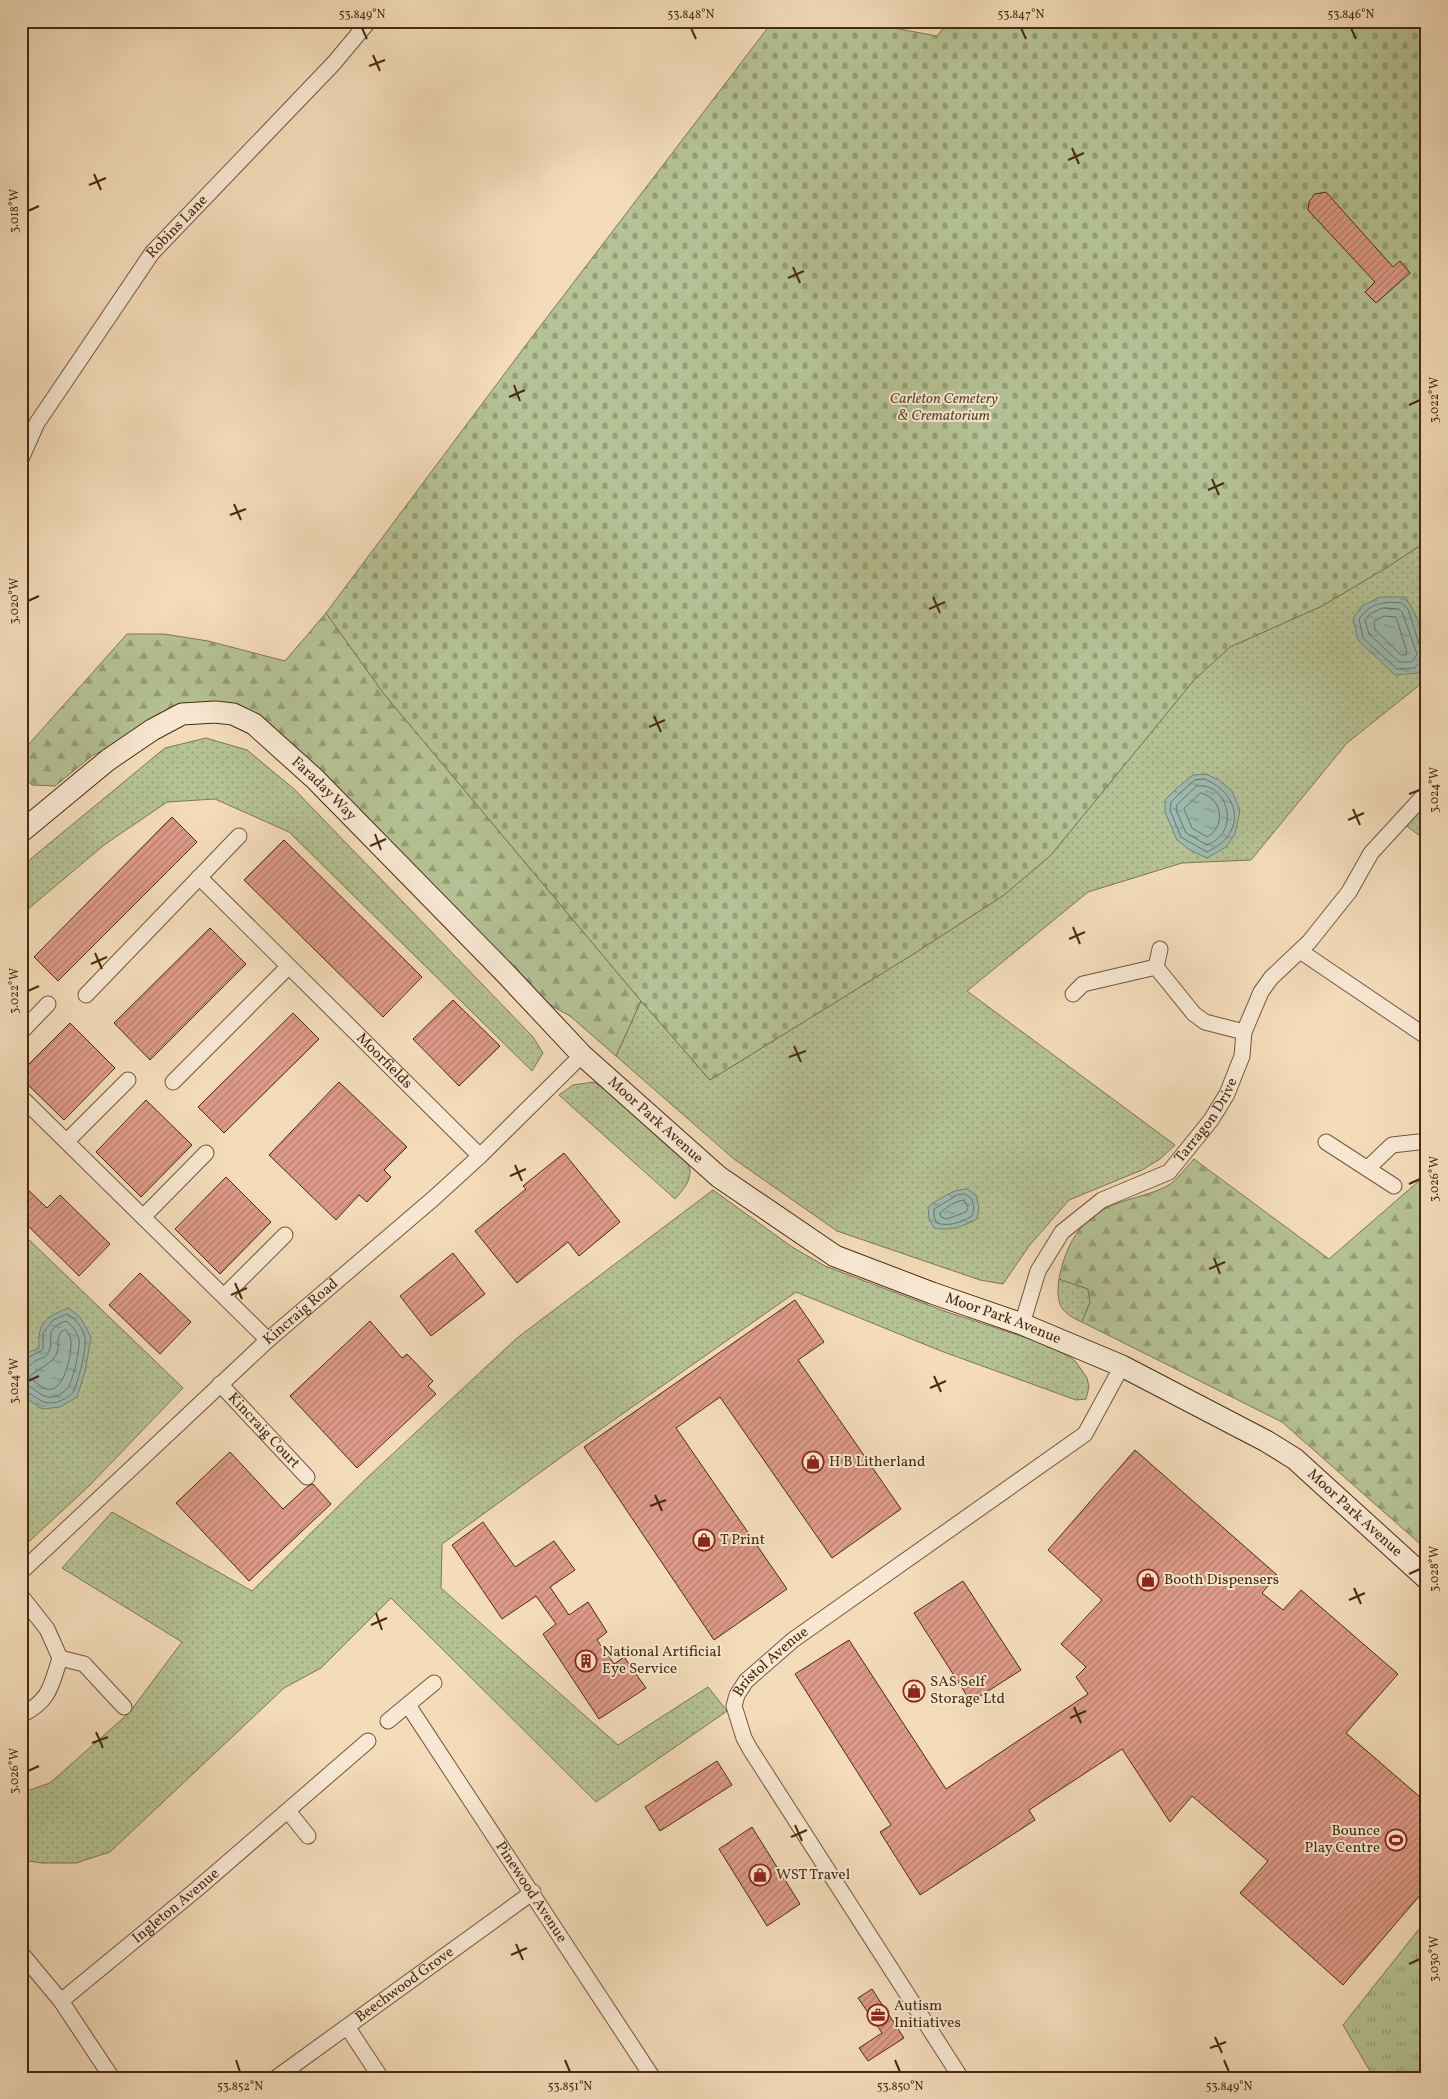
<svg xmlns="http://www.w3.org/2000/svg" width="1448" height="2099" viewBox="0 0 1448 2099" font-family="Vollkorn,serif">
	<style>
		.grass { fill: url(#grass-dots); stroke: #7e7652 }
		.forest { fill: url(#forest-firs); stroke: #7e7652 }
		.cemetery { fill: url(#cemetery-stones); stroke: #7e7652 }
		.park { fill: url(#park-tufts); stroke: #7e7652 }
		.water { fill: url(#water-ripples); stroke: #7a8170 }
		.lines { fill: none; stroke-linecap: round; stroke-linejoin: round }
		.shore { stroke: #727360; stroke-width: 1 }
		.building { fill: url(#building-hatch); stroke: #482b0f }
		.street-casing { stroke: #73573a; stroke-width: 17 }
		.secondary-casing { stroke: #482b0f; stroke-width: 23 }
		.street { stroke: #f8e8d3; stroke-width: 15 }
		.secondary { stroke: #f8e8d3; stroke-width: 21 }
		.ticks { fill: none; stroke: #482b0f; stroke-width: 2 }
		.labels { text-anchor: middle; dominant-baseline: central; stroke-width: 4; stroke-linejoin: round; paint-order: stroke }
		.street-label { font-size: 15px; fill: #482b0f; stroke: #f8e8d3 }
		.park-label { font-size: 15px; font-style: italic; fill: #5e492a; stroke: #f8e8d3 }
		.poi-label { font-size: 15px; fill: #482b0f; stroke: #f8e8d3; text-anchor: start }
		.neatline { fill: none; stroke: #482b0f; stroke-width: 2 }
		.ticks-label { font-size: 12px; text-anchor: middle; fill: #482b0f }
	</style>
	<defs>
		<pattern id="grass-dots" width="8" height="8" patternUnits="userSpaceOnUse" patternTransform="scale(1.25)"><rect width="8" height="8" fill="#b5c295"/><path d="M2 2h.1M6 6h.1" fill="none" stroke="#959e78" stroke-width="1.8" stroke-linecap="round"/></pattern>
		<pattern id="forest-firs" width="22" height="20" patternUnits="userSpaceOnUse" patternTransform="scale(1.25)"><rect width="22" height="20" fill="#b5c295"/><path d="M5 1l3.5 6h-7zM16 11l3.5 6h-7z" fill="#959e78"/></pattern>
		<pattern id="cemetery-stones" width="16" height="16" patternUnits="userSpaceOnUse" patternTransform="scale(1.25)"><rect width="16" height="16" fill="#b5c295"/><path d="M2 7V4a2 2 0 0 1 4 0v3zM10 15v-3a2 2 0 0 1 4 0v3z" fill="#959e78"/></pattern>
		<pattern id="park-tufts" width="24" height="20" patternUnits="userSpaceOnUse" patternTransform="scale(1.25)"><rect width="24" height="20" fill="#b5c295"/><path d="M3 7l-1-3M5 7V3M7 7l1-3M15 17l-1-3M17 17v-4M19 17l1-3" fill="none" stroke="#959e78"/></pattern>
		<pattern id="water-ripples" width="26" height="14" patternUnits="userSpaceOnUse" patternTransform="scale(1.25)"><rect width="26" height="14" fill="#9cbbb1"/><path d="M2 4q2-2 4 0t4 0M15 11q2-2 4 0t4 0" fill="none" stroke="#81988e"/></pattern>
		<pattern id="building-hatch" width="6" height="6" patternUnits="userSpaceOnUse" patternTransform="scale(1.25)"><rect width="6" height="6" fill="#de9a89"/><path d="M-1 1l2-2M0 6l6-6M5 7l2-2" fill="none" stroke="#b67e6e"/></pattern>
	</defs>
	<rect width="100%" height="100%" fill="#f4dcbb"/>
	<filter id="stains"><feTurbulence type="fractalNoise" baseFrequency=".004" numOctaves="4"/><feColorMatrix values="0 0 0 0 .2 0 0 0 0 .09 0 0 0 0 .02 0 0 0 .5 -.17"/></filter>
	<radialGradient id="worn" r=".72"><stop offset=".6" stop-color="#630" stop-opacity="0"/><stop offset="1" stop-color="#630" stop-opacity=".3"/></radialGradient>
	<path class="grass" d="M1427,541V679L1347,743L1251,860L1182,863L1088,892L967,991L1175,1145L1160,1159L1142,1170L1069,1200L1029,1246L1003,1284L980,1280L837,1231L734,1159L616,1056L641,1001L710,1080L915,953L1004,895L1051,855L1194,680L1230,647L1322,606L1389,566Z
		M206,738L247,750L294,789L533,1037L543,1053L532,1071L289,832L215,799L167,802L104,845L21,915V868L33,857L165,748Z
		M1427,802V841L1404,824Z
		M594,1082C610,1092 687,1153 690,1169C691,1181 683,1190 675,1199L559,1095L573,1085Z
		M713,1190L792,1247L825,1266L944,1311L1036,1341L1069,1356L1076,1362L1087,1378L1089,1387L1086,1399L1076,1400L941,1351L796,1292L571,1450L442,1544L441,1588L618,1745L708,1687L727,1711L596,1802L391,1598L321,1668L284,1688L110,1852L76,1863H42L21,1860V1793L50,1783L129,1713L182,1642L62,1568L112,1512L252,1591L369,1476L517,1338Z
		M21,1232L183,1388L89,1486L21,1549Z
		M1059,1279L1088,1289L1090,1302L1082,1322C1059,1312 1056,1303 1059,1279Z"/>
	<path class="forest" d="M326,613L384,694L641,1001L616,1056L570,1016L518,987L233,714L152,730L93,755L55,786L32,785L21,774V753L127,634H164L208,641L285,661Z
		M1194,1159L1329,1259L1427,1174V1550L1282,1422L1082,1322L1090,1302L1088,1289L1059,1279C1065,1247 1080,1217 1113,1205C1130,1198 1150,1195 1167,1186C1177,1181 1186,1167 1194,1159Z"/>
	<path class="cemetery" d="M773,21H856L937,36L949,21H1427V541L1389,566L1322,606L1230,647L1194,680L1051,855L1004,895L915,953L710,1080L641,1001L384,694L326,613L532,337Z"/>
	<path class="park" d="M1427,1919V2078H1374L1343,2025Z"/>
	<path class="water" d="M1380,597H1405C1414,609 1430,645 1427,660C1426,664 1421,669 1418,673L1395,675L1358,640L1353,618L1362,606Z
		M1206,774L1219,780L1232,791L1240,810L1235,834L1226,847L1207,858L1190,850L1177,840L1165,812V800L1177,788L1193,775Z
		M967,1189L976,1195L979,1208L977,1219C962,1227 951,1231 934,1228L929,1219L928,1207C941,1198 951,1190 967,1189Z
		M68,1308L80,1317L91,1337L85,1372L77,1397L60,1407L42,1409L21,1394V1363L25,1354L39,1348C37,1323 46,1317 68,1308Z"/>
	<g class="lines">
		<path class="shore" d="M1383,608L1399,609L1402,612L1417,654L1412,662H1399L1369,634L1365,620L1370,614Z
			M1384,616L1396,617L1407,652L1406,655H1401L1375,630L1374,622Z
			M1427,650L1420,647L1408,609L1402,603C1383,601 1370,603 1359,619L1363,638L1397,669L1415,668L1422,660L1427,659
			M1205,779C1243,796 1245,835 1207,852L1181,837L1170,810L1171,802L1181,792L1195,780Z
			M1197,786C1225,782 1238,823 1217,839C1215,842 1210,843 1207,845L1186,833L1176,810L1177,805Z
			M1201,793C1222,798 1227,826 1207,837L1192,828L1184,809Z
			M965,1194L972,1199L974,1208L972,1216C961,1222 950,1227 937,1223L934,1217V1209L957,1195Z
			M964,1200L968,1207L966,1212L947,1219L941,1217L940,1213C947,1207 955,1201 964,1200Z
			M66,1330C68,1333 71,1337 71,1341C72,1353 64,1394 47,1389C42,1388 35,1381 30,1378V1376C38,1369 53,1363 57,1353C60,1343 55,1340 62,1331Z
			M21,1362H26L29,1357L43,1350V1333L53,1320L67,1314C75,1318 84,1329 85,1338C87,1348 78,1383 73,1392C71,1396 61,1401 57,1402C39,1407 36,1392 21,1391
			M21,1368C28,1368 30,1365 35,1361C40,1358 45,1358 48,1353C56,1340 41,1330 66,1321C71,1324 78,1333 79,1340C80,1349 73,1382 67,1389C65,1391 59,1395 57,1396C42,1402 35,1385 21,1384"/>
	</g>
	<path class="building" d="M1326,192L1393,267L1400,261L1410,273L1376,303L1365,292L1375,282L1308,210L1309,202L1315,194Z
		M172,817L197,842L58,981L34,957Z
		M284,840L422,977L383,1017L244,880Z
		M210,928L246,964L150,1060L114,1023Z
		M453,1000L500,1046L459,1086L413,1039Z
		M293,1013L319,1039L224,1133L198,1107Z
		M70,1023L115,1068L64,1120L21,1078V1072Z
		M339,1082L407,1147L384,1170L391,1177L367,1202L359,1195L336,1220L269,1155Z
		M146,1100L192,1145L141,1197L96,1152Z
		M564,1153L620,1222L579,1256L568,1242L517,1283L475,1231L526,1189L523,1186Z
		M226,1177L271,1222L220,1274L175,1229Z
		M21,1183L47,1208L60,1195L110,1244L79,1276L21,1219Z
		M453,1253L485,1294L431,1336L400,1296Z
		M140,1273L191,1322L160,1354L109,1305Z
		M795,1300L824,1342L798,1360L901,1509L832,1558L720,1397L676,1428L787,1589L714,1640L584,1447Z
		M370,1321L402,1358L407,1354L433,1381L428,1386L436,1394L357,1468L290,1396Z
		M1135,1450L1277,1575L1262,1593L1283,1610L1301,1590L1398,1674L1346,1733L1427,1803V1887L1343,1985L1240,1893L1268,1861L1192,1796L1170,1822L1122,1749L1029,1810L1035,1820L920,1895L880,1832L891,1825L795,1674L849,1640L946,1789L1088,1694L1076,1677L1086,1667L1061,1644L1102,1600L1048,1550Z
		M230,1452L283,1509L308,1486L313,1484L331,1504L249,1581L176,1503Z
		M483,1522L515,1567L554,1541L575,1570L550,1587L569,1615L588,1602L607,1632L597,1640L614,1664L624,1657L646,1688L599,1719L543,1634L556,1624L536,1596L502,1619L452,1545Z
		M963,1581L1021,1670L971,1702L914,1613Z
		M717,1761L732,1785L660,1831L645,1807Z
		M752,1827L800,1904L767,1926L719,1849Z
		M872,1989L904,2038L868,2061L859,2048L882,2033L858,1998Z"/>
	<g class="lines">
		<g class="street-casing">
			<g id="street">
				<path id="s1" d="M21,459L37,423L152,253L334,63L369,21"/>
				<path id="s2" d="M199,877L480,1156"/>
				<path d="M1300,951L1427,1037"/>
				<path d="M1156,967L1160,949"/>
				<path d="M1073,994L1083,984L1156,967L1194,1014L1205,1022L1244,1032"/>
				<path d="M86,995L239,836"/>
				<path d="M21,1032L48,1004"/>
				<path d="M173,1082L288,967"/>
				<path d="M21,1097L268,1340"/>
				<path d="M67,1141L128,1080"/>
				<path d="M1326,1142L1394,1186"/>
				<path d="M1368,1168L1392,1145L1427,1141"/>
				<path d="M144,1216L206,1153"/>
				<path d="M224,1296L285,1235"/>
				<path id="s3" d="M1022,1324L1038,1271L1062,1232L1102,1200L1169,1172L1211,1120L1227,1094L1242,1056L1244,1032L1261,992L1271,978L1309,942L1349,892L1371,853L1427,792"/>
				<path id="s4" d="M220,1384L307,1477"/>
				<path id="s5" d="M21,1572L268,1340L434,1198L480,1156L582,1055"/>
				<path d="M21,1596L47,1629L60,1658C51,1686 50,1701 21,1715"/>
				<path d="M60,1658L84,1664L124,1707"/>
				<path id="s6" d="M408,1705L653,2078"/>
				<path d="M388,1721L434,1683"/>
				<path d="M288,1811L308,1836"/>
				<path d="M21,1953L61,2001L112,2078"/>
				<path id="s7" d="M61,2001L197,1889L368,1741"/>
				<path d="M348,2028L381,2078"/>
				<path id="s8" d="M276,2078L533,1892"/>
				<path id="s9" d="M961,2078L750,1749L744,1738L734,1706L737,1695L746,1681L793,1640L1085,1434L1122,1366"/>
			</g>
		</g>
		<g class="secondary-casing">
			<g id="secondary">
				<path id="s10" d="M21,832L108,760L152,730L182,714L215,712L233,714L254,724L315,779L507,975L582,1055L719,1177L835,1256L932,1293L1022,1324L1122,1366L1266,1441L1295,1459L1427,1579"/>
			</g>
		</g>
		<use href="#street" class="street"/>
		<use href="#secondary" class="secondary"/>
	</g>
	<path class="ticks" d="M362,28L367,39M691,28L696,39M1021,28L1026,39M1351,28L1356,39M373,55L380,71M369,66L385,60M1072,148L1079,164M1068,160L1084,153M94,174L101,190M89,185L106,178M28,211L39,206M793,267L800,283M788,278L804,271M514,385L520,401M509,397L525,390M1409,405L1420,400M1212,479L1219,495M1208,490L1224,483M234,504L241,520M230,515L246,509M933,597L940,613M28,601L39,596M929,609L945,602M654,716L661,732M649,727L665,720M1409,794L1420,790M1353,809L1360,825M1348,820L1364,813M375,834L381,850M370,846L386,839M1073,927L1080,944M1069,939L1085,932M95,953L102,969M91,964L107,957M28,991L39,986M794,1046L801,1062M789,1057L806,1051M515,1165L522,1181M510,1176L526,1169M1409,1184L1420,1179M1214,1258L1220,1274M1209,1269L1225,1262M235,1283L242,1299M231,1295L247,1288M934,1376L941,1392M28,1381L39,1376M930,1388L946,1381M655,1495L662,1511M650,1506L666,1500M1409,1574L1420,1569M1354,1588L1361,1604M1349,1600L1365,1593M376,1613L382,1630M371,1625L387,1618M1074,1707L1081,1723M1070,1718L1086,1711M96,1732L103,1748M92,1743L108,1737M28,1771L39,1766M795,1825L802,1841M791,1837L807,1830M516,1944L523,1960M511,1955L527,1948M1409,1964L1420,1959M1215,2037L1222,2053M1210,2048L1226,2042M236,2060L240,2072M565,2060L570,2072M895,2060L900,2072M1224,2060L1229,2072"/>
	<defs>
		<g id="shop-ring" transform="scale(1.125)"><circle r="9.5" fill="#f8e8d3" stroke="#8f2418" stroke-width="1.5"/><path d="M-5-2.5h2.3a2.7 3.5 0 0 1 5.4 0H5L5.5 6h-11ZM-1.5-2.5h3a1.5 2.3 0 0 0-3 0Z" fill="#8f2418"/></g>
		<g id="building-ring" transform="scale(1.125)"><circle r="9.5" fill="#f8e8d3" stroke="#8f2418" stroke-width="1.5"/><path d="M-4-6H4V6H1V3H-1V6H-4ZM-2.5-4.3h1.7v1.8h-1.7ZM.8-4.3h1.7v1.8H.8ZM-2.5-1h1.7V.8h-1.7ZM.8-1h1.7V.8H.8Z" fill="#8f2418"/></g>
		<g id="stadium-ring" transform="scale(1.125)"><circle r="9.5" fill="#f8e8d3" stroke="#8f2418" stroke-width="1.5"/><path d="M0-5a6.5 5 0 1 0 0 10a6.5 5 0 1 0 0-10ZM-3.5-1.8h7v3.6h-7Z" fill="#8f2418"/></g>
		<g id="office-ring" transform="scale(1.125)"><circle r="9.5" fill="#f8e8d3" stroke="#8f2418" stroke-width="1.5"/><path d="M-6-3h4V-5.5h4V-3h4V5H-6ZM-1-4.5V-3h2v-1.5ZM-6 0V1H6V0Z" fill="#8f2418"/></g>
	</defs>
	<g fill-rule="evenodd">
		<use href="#shop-ring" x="813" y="1462"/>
		<use href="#shop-ring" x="704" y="1540"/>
		<use href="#shop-ring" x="1148" y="1580"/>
		<use href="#building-ring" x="586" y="1661"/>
		<use href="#shop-ring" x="914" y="1691"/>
		<use href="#stadium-ring" x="1396" y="1840"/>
		<use href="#shop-ring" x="760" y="1875"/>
		<use href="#office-ring" x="878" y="2015"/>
	</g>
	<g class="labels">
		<g class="street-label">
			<text stroke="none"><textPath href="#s1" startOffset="281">Robins Lane</textPath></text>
			<text stroke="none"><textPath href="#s10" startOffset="370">Faraday Way</textPath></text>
			<text stroke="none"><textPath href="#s2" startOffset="261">Moorfields</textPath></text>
			<text stroke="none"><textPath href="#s10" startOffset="839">Moor Park Avenue</textPath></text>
			<text stroke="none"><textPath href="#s3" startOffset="289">Tarragon Drive</textPath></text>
			<text stroke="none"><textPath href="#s5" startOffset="382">Kincraig Road</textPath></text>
			<text stroke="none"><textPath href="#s10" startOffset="1244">Moor Park Avenue</textPath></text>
			<text stroke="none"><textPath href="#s4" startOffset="64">Kincraig Court</textPath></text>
			<text stroke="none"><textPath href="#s10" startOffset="1649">Moor Park Avenue</textPath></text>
			<text stroke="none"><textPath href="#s9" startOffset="496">Bristol Avenue</textPath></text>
			<text stroke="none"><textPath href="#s6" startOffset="224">Pinewood Avenue</textPath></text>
			<text stroke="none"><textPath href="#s7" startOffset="149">Ingleton Avenue</textPath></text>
			<text stroke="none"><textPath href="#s8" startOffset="159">Beechwood Grove</textPath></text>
		</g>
		<g class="park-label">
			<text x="944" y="399">Carleton Cemetery<tspan x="944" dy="17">&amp; Crematorium</tspan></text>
		</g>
		<g class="poi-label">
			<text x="829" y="1462">H B Litherland</text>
			<text x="720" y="1540">T Print</text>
			<text x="1164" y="1580">Booth Dispensers</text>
			<text x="602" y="1652">National Artificial<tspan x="602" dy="17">Eye Service</tspan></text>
			<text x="930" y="1682">SAS Self<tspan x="930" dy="17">Storage Ltd</tspan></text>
			<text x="1380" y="1831" text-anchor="end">Bounce<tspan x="1380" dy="17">Play Centre</tspan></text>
			<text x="776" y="1875">WST Travel</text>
			<text x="894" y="2006">Autism<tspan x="894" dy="17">Initiatives</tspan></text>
		</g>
	</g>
	<rect width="1448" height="2099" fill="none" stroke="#f4dcbb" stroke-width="55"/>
	<rect x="28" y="28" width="1392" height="2044" class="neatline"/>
	<g class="ticks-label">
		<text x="362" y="18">53.849°N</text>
		<text x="691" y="18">53.848°N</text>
		<text x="1021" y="18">53.847°N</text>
		<text x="1351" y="18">53.846°N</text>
		<text transform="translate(14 211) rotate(-90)" y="4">3.018°W</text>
		<text transform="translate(1434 400) rotate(-90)" y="4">3.022°W</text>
		<text transform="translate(14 601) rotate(-90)" y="4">3.020°W</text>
		<text transform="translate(1434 790) rotate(-90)" y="4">3.024°W</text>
		<text transform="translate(14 991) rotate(-90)" y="4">3.022°W</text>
		<text transform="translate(1434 1179) rotate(-90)" y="4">3.026°W</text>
		<text transform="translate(14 1381) rotate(-90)" y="4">3.024°W</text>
		<text transform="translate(1434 1569) rotate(-90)" y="4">3.028°W</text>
		<text transform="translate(14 1771) rotate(-90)" y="4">3.026°W</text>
		<text transform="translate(1434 1959) rotate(-90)" y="4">3.030°W</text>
		<text x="240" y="2090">53.852°N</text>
		<text x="570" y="2090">53.851°N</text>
		<text x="900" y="2090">53.850°N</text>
		<text x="1229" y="2090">53.849°N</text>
	</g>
	<rect width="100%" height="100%" filter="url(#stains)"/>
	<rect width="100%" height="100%" fill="url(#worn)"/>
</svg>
